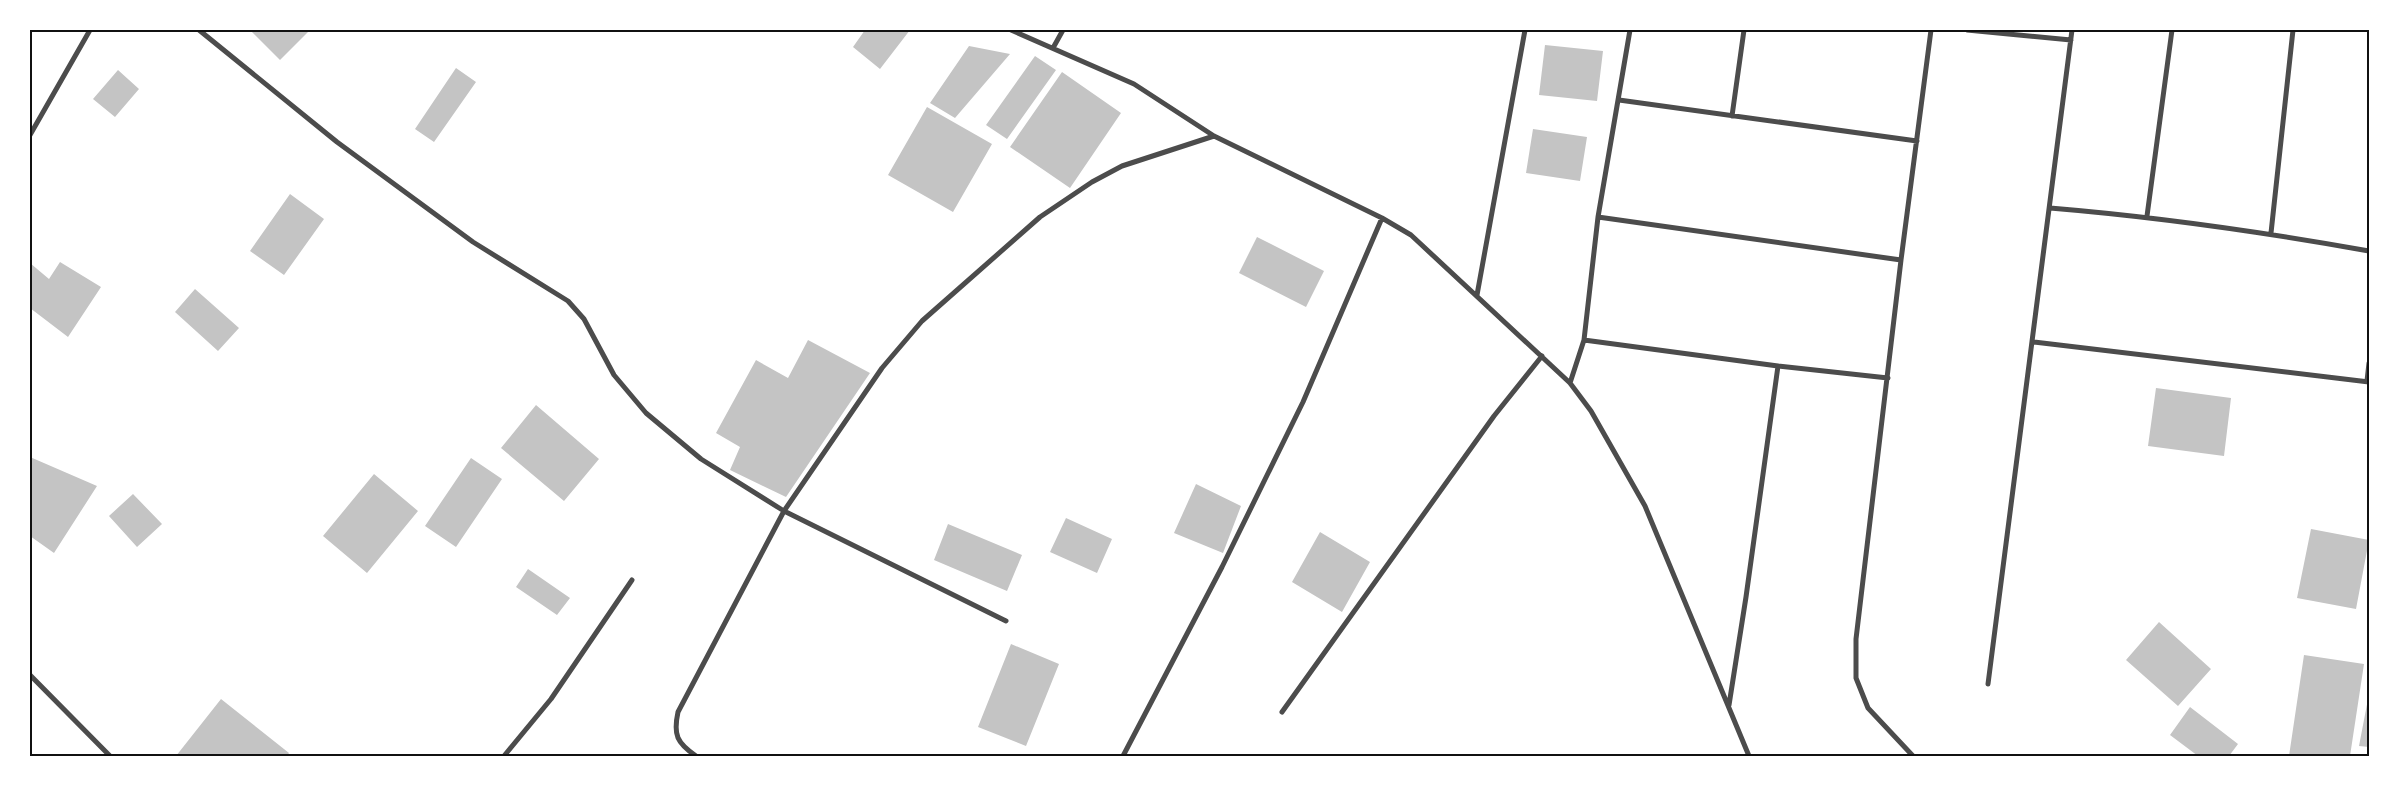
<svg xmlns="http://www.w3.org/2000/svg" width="2399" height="786" viewBox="0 0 2399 786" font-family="Manrope,sans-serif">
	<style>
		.building { fill: #c4c4c4 }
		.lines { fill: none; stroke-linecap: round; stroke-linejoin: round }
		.minor { stroke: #4c4c4c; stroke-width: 5 }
		.neatline { fill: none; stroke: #111; stroke-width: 2 }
	</style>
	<rect width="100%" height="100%" fill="#fff"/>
	<path class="building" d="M250,30H310L280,60Z
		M865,30H910L880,69L853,47Z
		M1545,45L1603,51L1597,101L1539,95Z
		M969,46L1010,54L955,118L930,103Z
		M1035,56L1056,70L1007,139L986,125Z
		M456,68L476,82L434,142L415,129Z
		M118,70L139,89L115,117L93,99Z
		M1062,72L1121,113L1070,188L1010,147Z
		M927,107L992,144L953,212L888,175Z
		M1533,129L1587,137L1580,181L1526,173Z
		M290,194L324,219L284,275L250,251Z
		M1257,237L1324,271L1306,307L1239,273Z
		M60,262L101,287L68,337L30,308V263L49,279Z
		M195,289L239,328L218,351L175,312Z
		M808,340L870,373L786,497L730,470L740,447L716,433L756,360L788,378Z
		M2156,388L2231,398L2224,456L2148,446Z
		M536,405L599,459L564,501L501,448Z
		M30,457L97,486L54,553L30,536Z
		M471,458L502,479L456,547L425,526Z
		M374,474L418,511L367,573L323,536Z
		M1196,484L1241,506L1223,553L1174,533Z
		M133,494L162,524L137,547L109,516Z
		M1066,518L1112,539L1097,573L1050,552Z
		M948,524L1022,555L1007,591L934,560Z
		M2311,529L2369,540L2356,609L2297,598Z
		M1320,532L1370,562L1342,612L1292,582Z
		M528,569L570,598L557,615L516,587Z
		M2159,622L2211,669L2178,706L2126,660Z
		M1011,644L1059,664L1026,746L978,727Z
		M2304,655L2364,664L2350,756H2289Z
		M221,699L289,753L287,756H176Z
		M2368,699H2369V747L2359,746Z
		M2190,707L2238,744L2229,756H2198L2170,735Z"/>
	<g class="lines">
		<path class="minor" d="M199,30L337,142L473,242L568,301L584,319L614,375L646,413L701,459L784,511L1006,621
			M1011,30L1134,84L1214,136L1382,218L1411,235L1570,383L1591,411L1645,506L1749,756
			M1967,30L2071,40
			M1053,48L1063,30
			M1619,100L1917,141
			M1732,116L1744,30
			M30,135L90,30
			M2050,208C2158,217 2263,232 2369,251
			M2147,216L2172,30
			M1598,217L1901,260
			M2271,233L2293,30
			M1477,295L1525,30
			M1584,340L1778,366L1888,378
			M2034,342L2369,382
			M2367,381L2369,363
			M1570,383L1584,340L1598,217L1630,30
			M30,675L110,756
			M1988,684L2072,30
			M1729,705L1746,597L1778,366
			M1282,712L1494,416L1542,356
			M504,756L551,699L632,580
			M696,756C677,743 673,735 678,712L784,511L882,368L922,321L1040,217L1092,182L1122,166L1214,136
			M1123,756L1222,567L1303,402L1382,218
			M1913,756L1868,708L1856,678V639L1901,260L1931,30"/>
	</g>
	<rect width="2399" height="786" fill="none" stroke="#ffffff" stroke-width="62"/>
	<rect x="31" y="31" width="2337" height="724" class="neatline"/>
</svg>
